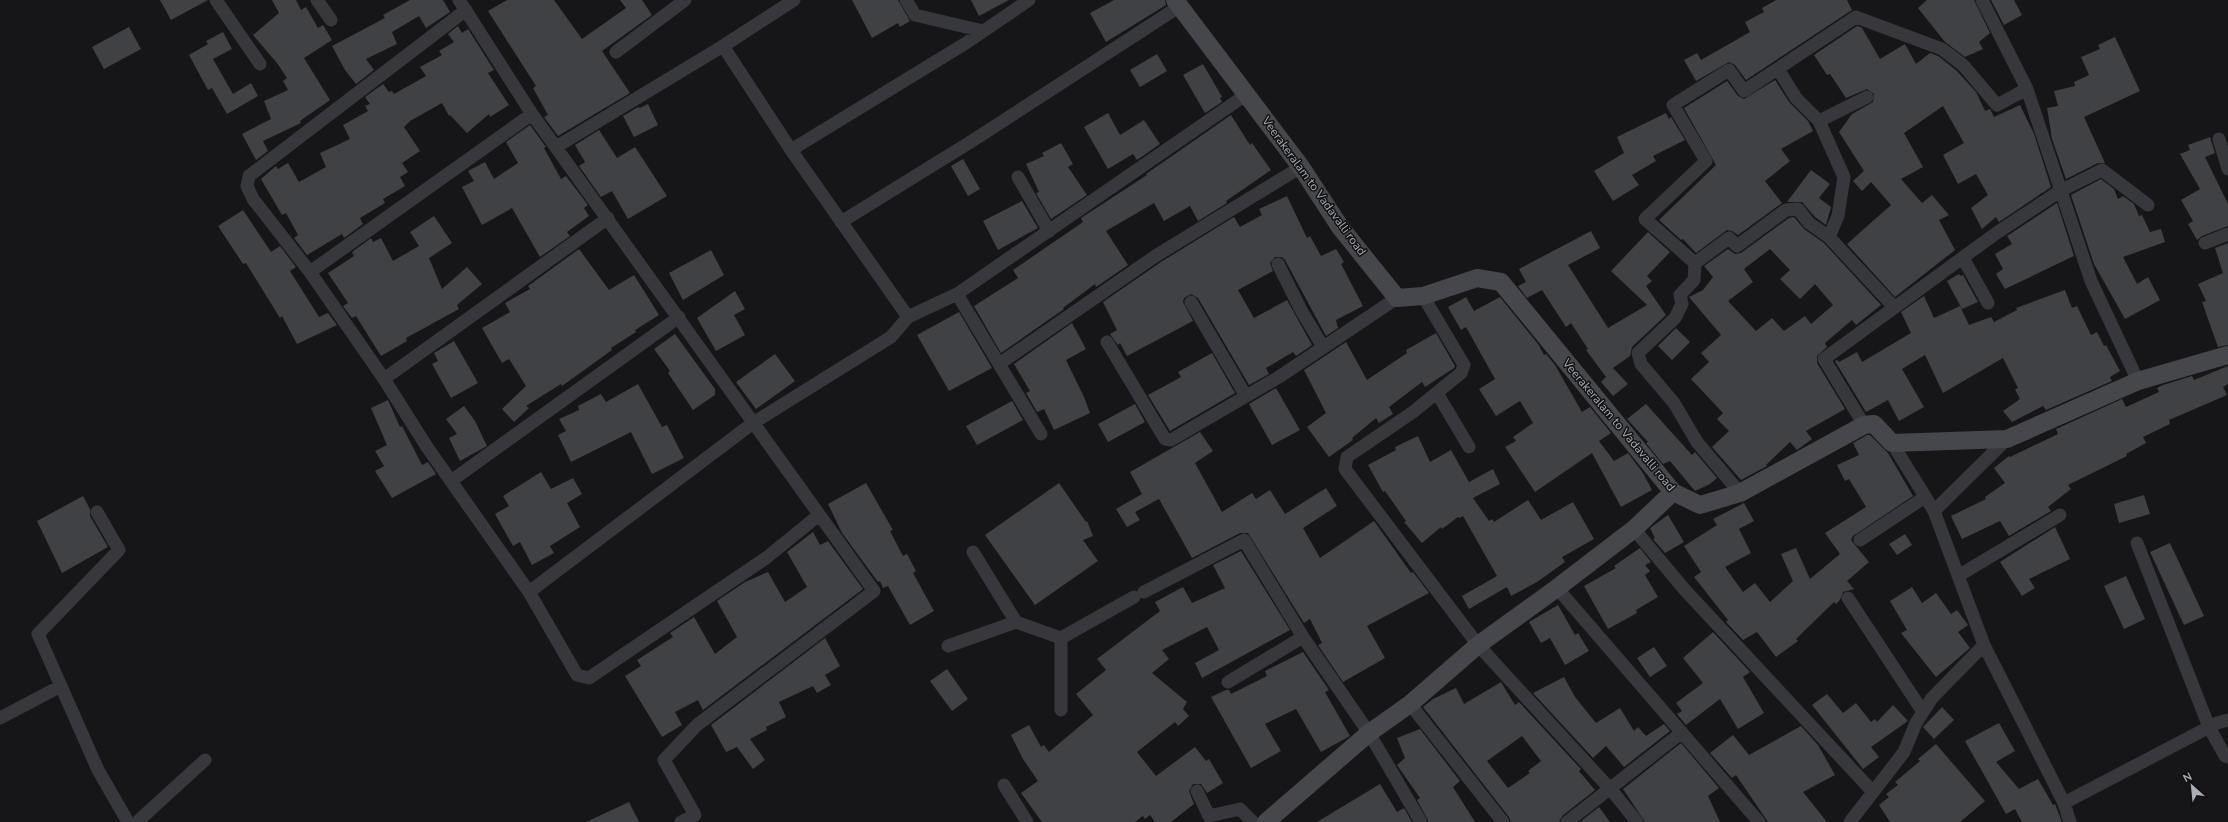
<svg xmlns="http://www.w3.org/2000/svg" width="2228" height="822" viewBox="0 0 2228 822" font-family="'Nunito Sans',sans-serif">
	<style>
		.building { fill: #404145; fill-rule: evenodd }
		.lines { fill: none; stroke-linecap: round; stroke-linejoin: round }
		.street { stroke: #37383d; stroke-width: 13 }
		.secondary { stroke: #45474d; stroke-width: 18 }
		.labels { text-anchor: middle; dominant-baseline: central; stroke-width: 3; stroke-linejoin: round; paint-order: stroke }
		.street-label { font-size: 12px; fill: #a8adb8; stroke: #111113 }
	</style>
	<rect width="100%" height="100%" fill="#161618"/>
	<path class="building" d="M160,0H208L171,20Z
		M272,0H296L301,10L306,7L318,28L323,25L332,40L304,58L330,100L300,121L301,123L263,141L268,151L256,160L242,134L271,119L264,101L288,90L283,81L287,78L277,63L253,35L279,13Z
		M410,0H443L450,12L426,28L419,16L392,32L397,44L366,59L374,70L356,84L345,70L332,46L385,18L383,15Z
		M507,0H554L582,39L626,8L620,0H642L652,15L602,51L630,93L558,136L544,117L548,115L533,88L536,86L488,11Z
		M852,0H898L910,21L900,27L898,23L872,38Z
		M971,0H1009L979,16Z
		M1114,0H1165L1166,5L1106,42L1090,13Z
		M1776,0H1847L1852,10L1746,80L1735,65L1729,62L1696,81L1684,60L1697,53L1701,60L1750,32L1745,22L1764,12L1762,8Z
		M1927,0H1974L1990,33L1979,42L1983,49L1965,57L1945,42L1918,8Z
		M1991,0H2014L2022,15L2004,25Z
		M458,26L462,33L468,29L494,70L488,73L509,105L490,117L489,114L467,133L450,115L449,116L442,103L410,121L404,127L420,151L402,163L408,172L400,177L405,186L383,199L385,203L360,218L363,224L344,238L342,234L307,255L294,238L298,235L286,213L282,215L261,179L276,166L278,169L288,163L299,182L326,167L320,153L350,139L343,125L368,111L365,106L370,104L365,97L383,84L389,92L392,91L394,94L426,76L420,67L442,55L439,51L454,42L448,34Z
		M1857,26L1862,28L1880,59L1905,44L1916,64L1930,53L1938,56L1957,71L1976,92L1985,111L1990,109L1994,117L2020,105L2034,134L2051,187L1999,222L1996,217L1982,229L1971,208L1988,195L1976,174L1958,184L1943,155L1964,143L1943,106L1904,133L1923,167L1901,179L1922,203L1932,195L1949,215L1939,220L1955,250L1895,297L1847,244L1891,205L1871,182L1862,191L1853,181L1864,171L1839,132L1852,114L1873,102L1874,94L1867,89L1846,98L1830,74L1827,75L1814,55Z
		M129,27L141,49L104,69L92,47Z
		M223,32L232,49L213,59L233,94L251,83L258,96L227,114L212,88L208,90L189,55L208,44L206,41Z
		M2115,37L2140,91L2084,117L2105,163H2098L2066,179L2052,139L2047,108L2058,106L2054,91L2075,86L2074,82L2089,75L2081,57L2100,49L2098,45Z
		M1157,54L1167,71L1140,87L1130,70Z
		M1203,64L1222,97L1220,98L1222,102L1205,113L1183,75Z
		M1775,80L1789,102L1808,121L1813,131L1781,149L1790,161L1765,181L1782,203L1738,235L1732,231L1727,230L1696,253L1683,239L1681,240L1659,220L1716,165L1684,108L1727,81L1738,96L1744,99Z
		M648,104L658,125L634,137L623,116L638,107L640,108Z
		M1108,113L1120,135L1144,120L1160,144L1137,160L1133,154L1108,169L1084,127Z
		M1666,113L1669,119L1671,117L1685,140L1653,156L1656,161L1632,175L1639,185L1613,201L1594,171L1624,153L1617,137Z
		M1231,115L1250,145L1252,143L1271,170L1226,201L1227,203L1198,221L1190,206L1164,221L1154,203L1106,231L1128,265L1096,287L1095,284L1063,308L1064,309L1001,353L974,306L1018,278L1013,270L1083,222L1081,218L1147,175L1146,174Z
		M530,125L546,147L544,148L561,179L566,176L588,205L584,208L589,216L567,232L570,236L540,257L512,208L482,225L462,187L474,181L468,171L485,162L494,179L518,163L506,142Z
		M599,130L617,158L635,147L667,196L628,219L612,191L601,197L579,166L585,162L575,145Z
		M2210,137L2215,153L2205,157L2228,204V226L2202,236L2197,240L2188,224L2193,221L2181,200L2200,189L2180,154L2190,150L2188,145Z
		M1061,143L1073,164L1068,167L1087,195L1051,219L1036,193L1039,192L1026,164L1044,156L1042,153Z
		M963,159L980,189L968,196L951,166Z
		M1811,170L1830,184L1819,198L1831,207L1826,225L1815,217L1802,202H1787Z
		M2101,179L2114,189L2118,199L2123,196L2134,204L2139,216L2142,215L2150,232L2161,229L2165,242L2123,257L2137,284L2148,277L2160,300L2125,319L2094,264L2071,195Z
		M1287,196L1307,238L1310,236L1321,256L1336,249L1344,262L1341,264L1363,306L1336,320L1338,328L1326,336L1285,260L1282,257H1275L1270,263L1273,271L1238,290L1254,318L1287,300L1312,345L1296,356L1293,352L1266,368L1269,374L1249,385L1198,298L1191,294L1184,298L1183,302L1193,321L1127,356L1120,343L1118,345L1110,334L1117,330L1103,302L1161,262L1234,217L1240,227L1262,215L1259,209Z
		M1022,201L1038,228L998,250L983,221Z
		M2057,203L2074,256L2005,289L1996,274L2003,269L1995,254L2012,244L2007,236Z
		M243,210L271,252L280,246L296,267L290,271L319,317L328,313L337,325L297,344L282,316L280,318L246,263L243,264L218,226Z
		M434,216L452,243L429,258L442,289L467,267L482,284L457,305L459,309L406,338L407,341L381,356L356,316L352,318L343,306L348,303L328,273L354,256L352,252L371,238L373,242L381,238L393,261L419,246L410,232Z
		M1794,217L1804,229L1824,243L1881,305L1856,325L1852,320L1825,343L1827,347L1817,356V363L1845,409L1806,431L1812,439L1797,450L1790,442L1766,465L1767,466L1741,480L1712,447L1729,431L1717,419L1723,413L1691,379L1709,362L1701,353L1721,335L1689,297L1703,290L1713,277L1704,266L1728,249L1735,254L1741,253L1789,218ZM1770,249L1790,270L1780,279L1800,299L1815,284L1833,305L1811,324L1805,316L1784,331L1772,318L1756,331L1728,301L1753,282L1744,269Z
		M1591,231L1600,248L1568,265L1608,328L1647,305L1611,271L1648,232L1670,252L1647,276L1652,281L1646,286L1666,315L1632,347L1630,356L1613,368L1628,384L1613,396L1601,382L1606,377L1586,350L1588,349L1571,323L1566,327L1542,290L1527,298L1518,286L1526,282L1519,269Z
		M2228,243V345L2218,347L2202,302L2206,301L2198,284L2223,273L2215,248Z
		M579,249L609,290L634,275L659,315L635,330L636,332L611,348L612,350L562,386L561,384L526,406L529,408L514,422L502,409L526,386L509,359L502,363L482,328L510,312L505,303L530,289L528,286Z
		M711,250L724,275L683,300L669,273Z
		M1959,274L1961,276L1963,275L1978,302L1962,309L1947,281Z
		M2065,290L2072,308L2077,306L2091,335L2097,332L2104,346L2106,345L2120,371L2110,377L2112,381L2046,410L2043,406L2012,422L2003,411L2020,399L2015,389L2018,388L2003,358L1943,393L1925,355L1902,369L1924,407L1899,421L1888,400L1866,412L1835,361L1837,360L1839,362L1857,352L1862,362L1911,333L1901,312L1924,296L1934,318L1960,306L1969,325L1991,317L1994,322L2017,310L2016,308Z
		M735,291L745,309L734,315L745,335L716,351L697,318Z
		M1466,297L1474,311L1500,297L1538,344L1544,355L1546,354L1555,365L1582,412L1590,407L1611,433L1599,441L1614,461L1628,453L1643,473L1652,490L1621,507L1592,453L1535,492L1505,447L1516,441L1513,437L1533,423L1520,401L1496,416L1479,389L1495,379L1466,327L1461,330L1448,307Z
		M959,312L992,368L949,391L917,335Z
		M1072,323L1086,349L1066,360L1084,397L1090,413L1054,430L1044,409L1037,412L1026,393L1030,391L1014,364Z
		M1676,328L1690,342L1672,360L1658,346Z
		M1436,333L1455,366L1454,368L1425,387L1422,382L1389,407L1393,414L1379,423L1376,418L1352,438L1353,440L1329,457L1307,427L1326,413L1304,370L1346,342L1367,380L1407,353L1406,350Z
		M675,334L715,389V395L693,410L668,373L670,371L654,349Z
		M454,341L478,383L451,398L432,364L438,361L434,353Z
		M1212,353L1235,393L1170,431L1148,395L1181,377L1178,372Z
		M775,354L795,381L756,409L736,382Z
		M2228,366V384L2223,387L2227,395L2169,420L2170,424L2143,437L2146,443L2126,454L2127,456L2068,485L2071,489L2048,507L2051,511L2009,536L2000,521L1962,539L1951,516L1986,499L1985,497L2005,483L1994,468L2009,456L2010,457L2058,434L2056,429L2122,399L2126,407L2159,392L2157,388L2163,385L2192,376L2194,380Z
		M638,384L662,427L667,425L684,458L652,474L631,432L571,462L558,435L566,431L559,419L579,410L578,406L601,394L606,402Z
		M1276,388L1300,430L1272,445L1249,404Z
		M388,400L400,427L402,426L422,465L428,462L436,474L392,498L375,471L384,466L375,451L387,445L371,408Z
		M1012,401L1023,420L977,445L966,426Z
		M1135,404L1145,422L1108,442L1098,424Z
		M1646,404L1692,455L1695,452L1717,478L1710,484L1695,491L1670,461L1663,464L1646,443L1648,442L1627,419Z
		M464,406L475,421L487,446L460,461L449,438L457,434L446,419Z
		M1200,432L1213,451L1195,463L1222,512L1252,493L1256,499L1270,490L1285,514L1326,488L1337,506L1303,528L1320,558L1374,521L1411,573L1413,572L1429,593L1367,626L1385,658L1343,682L1318,645L1322,643L1310,619L1304,623L1248,533H1240L1192,558L1159,499L1135,512L1140,520L1127,527L1116,509L1142,494L1130,472Z
		M1867,435H1870L1888,453L1913,496L1853,536L1851,540L1869,562L1847,581L1854,589L1843,592L1840,600L1836,604L1834,602L1796,639L1798,641L1776,657L1757,632L1743,640L1726,622L1728,620L1694,577L1701,572L1684,546L1717,525L1713,519L1744,503L1754,521L1739,529L1751,553L1725,567L1743,592L1755,583L1770,602L1793,581L1781,554L1796,548L1810,579L1840,554L1825,533L1866,507L1849,479L1845,481L1837,465L1859,455L1853,443Z
		M1418,436L1430,462L1451,450L1469,482L1493,469L1500,484L1473,498L1489,521L1492,519L1494,522L1528,500L1541,520L1573,502L1594,539L1562,557L1565,562L1537,582L1511,596L1507,587L1469,609L1462,596L1497,576L1463,516L1460,518L1458,517L1442,529L1441,527L1422,543L1404,522L1406,521L1385,491L1383,492L1368,465L1396,450L1395,447Z
		M541,472L551,489L573,478L582,494L567,503L580,527L550,546L554,553L532,565L520,542L513,546L495,514L509,506L503,496Z
		M866,483L893,530L890,531L903,556L907,554L916,571L913,573L934,611L910,625L888,586L883,588L880,581L878,582L842,533L828,504Z
		M1059,483L1086,522L1087,521L1093,536L1083,540L1098,561L1035,605L985,535Z
		M2144,495L2150,514L2119,523L2114,504Z
		M83,496L90,509V516L108,547L62,573L37,521Z
		M1668,515L1684,542L1665,553L1653,539L1655,538L1650,528Z
		M2055,527L2070,559L2029,579L2035,588L2022,596L2000,562Z
		M813,532L820,545L828,541L863,589L703,710L698,700L675,712L682,725L662,737L625,676L641,666L637,660L673,637L670,633L694,617L715,654L737,637L717,601L745,582L768,572L785,602L807,587L787,552Z
		M1905,534L1912,545L1897,555L1889,544Z
		M2170,543L2204,616L2184,625L2150,552Z
		M1640,548L1651,562L1645,565L1650,571L1645,575L1658,597L1636,610L1637,613L1608,629L1584,586L1616,568L1614,566Z
		M1241,551L1290,630L1202,678L1195,663L1219,650L1207,627L1162,650L1169,659L1152,673L1187,702L1183,709L1189,716L1178,726L1175,722L1137,752L1156,776L1195,747L1206,761L1209,759L1223,783L1207,793L1201,784H1193L1189,791L1194,804L1171,822H1155L1150,815L1145,819L1143,816L1135,822H1042L1021,793L1038,781L1023,759L1011,735L1029,725L1041,747L1044,745L1049,752L1093,715L1076,694L1106,670L1097,659L1160,611L1155,602L1183,587L1192,603L1225,588L1213,565Z
		M2126,576L2145,619L2124,629L2104,586Z
		M1912,587L1922,603L1936,593L1951,614L1957,610L1968,625L1958,632L1970,648L1936,677L1901,633L1907,630L1890,601Z
		M1558,605L1575,635L1578,633L1589,651L1565,665L1550,638L1541,643L1529,622Z
		M1713,632L1750,672L1743,677L1764,713L1738,729L1720,699L1686,725L1677,714L1682,711L1676,703L1703,683L1683,658Z
		M825,638L840,666L825,675L831,685L817,693L813,686L779,702L786,717L766,727L767,730L750,739L765,760L753,769L737,747L726,752L711,725Z
		M1654,647L1667,666L1650,677L1637,658Z
		M1303,652L1329,690L1325,692L1350,736L1321,752L1296,709L1265,724L1281,751L1251,768L1211,697L1226,690H1229L1231,694L1267,676L1265,671Z
		M947,669L968,699L952,711L930,681Z
		M1564,677L1575,697L1596,723L1620,708L1634,731L1638,727L1646,736L1664,724L1670,731L1624,767L1606,746L1593,758L1533,693Z
		M1501,682L1515,705L1519,702L1581,769L1579,771L1595,790L1562,816L1559,822H1511L1509,817L1423,707L1433,699L1456,688L1464,704ZM1522,736L1541,761L1528,771L1530,773L1508,788L1487,761Z
		M1827,694L1843,713L1856,703L1871,722L1875,719L1877,722L1893,705L1908,721L1871,747L1879,757L1863,769L1812,705Z
		M1942,707L1954,720L1934,739L1923,727Z
		M1999,723L2015,751L1996,762L2019,789L2038,779L2053,805L2055,804L2062,822H2022L2015,809L2006,814L1965,741Z
		M1801,726L1818,745L1835,775L1803,792L1827,822H1768L1736,775L1732,778L1710,753L1733,735L1749,755Z
		M1420,729L1460,781L1453,787L1475,822H1429L1417,800L1420,798L1397,765L1405,758L1397,738Z
		M1681,743L1719,788L1708,796L1720,822H1645L1623,789Z
		M1936,744L1985,801L1960,822H1890L1879,805L1889,797L1886,794L1898,785L1895,782L1920,761L1918,759Z
		M1380,784L1397,812L1404,808L1412,822H1317Z
		M629,802L639,822H586Z
		M1599,807L1610,822H1580Z"/>
	<g class="lines">
		<path class="street" d="M216,0L260,64
			M317,0L331,20
			M459,0L532,114L874,591L697,725L664,760L695,815L681,822
			M906,0L915,15L983,31
			M1982,0L2027,89
			M466,10L249,176L247,186L253,199L310,272L384,379L427,447L529,592L577,675L589,678L766,558L819,515
			M723,46L791,150L908,317
			M616,52L685,0
			M1778,69L1796,98L1819,121L1867,97
			M1819,121L1844,177L1838,216L1829,237
			M2219,139L2228,169
			M556,147L723,46L794,0
			M791,150L966,43L1029,0
			M1018,177L1049,231
			M841,222L972,141L1180,6
			M2205,243L2228,234
			M1963,258L1988,303
			M1695,263L1729,238L1737,246L1786,210L1798,209L1809,223L1829,237L1894,307
			M1278,264L1301,310L1323,347
			M310,272L532,114
			M957,294L999,364
			M1423,296L1464,365L1461,373L1413,412L1347,457L1345,469L1478,645L1613,792L1637,822
			M1191,302L1246,396
			M1107,342L1165,439L1171,440L1279,377L1397,298
			M384,379L608,218
			M1437,393L1469,447
			M1864,425L1824,359L1995,234L2060,191L2102,170L2148,205
			M1041,434L999,364L1157,255L1301,167
			M1892,443L1934,511L1984,645L2064,803L2070,822
			M451,481L679,317
			M1740,493L1697,442L1674,403L1641,364L1638,353L1675,318L1682,304L1680,295L1694,280L1695,263L1645,219L1706,161L1673,105L1729,70L1744,91L1856,17L1942,49L1963,65L1997,105L2027,89L2091,281L2138,381
			M1934,511L2007,439
			M97,512L119,550L38,634L98,770L128,822
			M1634,529L1684,589L1873,792
			M1860,540L1925,497
			M2137,543L2209,727L2225,756L2228,757
			M973,552L1016,622L1061,638L1134,597
			M1958,576L2060,515
			M1557,588L1759,822
			M529,592L753,423L891,337L908,317L957,294L1247,94
			M1144,592L1244,540L1303,637L1369,733L1421,822
			M1848,598L1923,712
			M948,646L1016,622
			M1228,682L1303,637
			M1410,704L1503,822
			M1061,710V638
			M0,718L61,686
			M1004,785L1027,822
			M1197,791L1209,816L1240,809L1253,822
			M2064,803L2217,723L2228,720
			M137,822L205,760
			M1567,822L1681,733
			M1850,822L1904,752L1916,723L1932,698L1984,645"/>
		<path class="secondary" d="M1175,0L1301,167L1340,227L1397,298L1423,296L1477,278L1501,282L1673,492L1700,505L1740,493L1864,425L1874,424L1892,443L2007,439L2138,381L2228,355
			M1266,822L1369,733L1410,704L1478,645L1557,588L1634,529L1673,492"/>
	</g>
	<g class="labels">
		<g class="street-label">
			<text transform="translate(1314 186) rotate(54)">Veerakeralam to Vadavalli road</text>
			<text transform="translate(1619 425) rotate(50)">Veerakeralam to Vadavalli road</text>
		</g>
	</g>
	<g transform="translate(2192 786) rotate(333)" stroke="#111113" stroke-width="3" paint-order="stroke">
	<path d="M0-3L7 15L0 10L-7 15Z" fill="#a8adb8"/>
	<text y="-6" font-size="11" font-weight="bold" text-anchor="middle" fill="#a8adb8">N</text>
	</g>
</svg>
